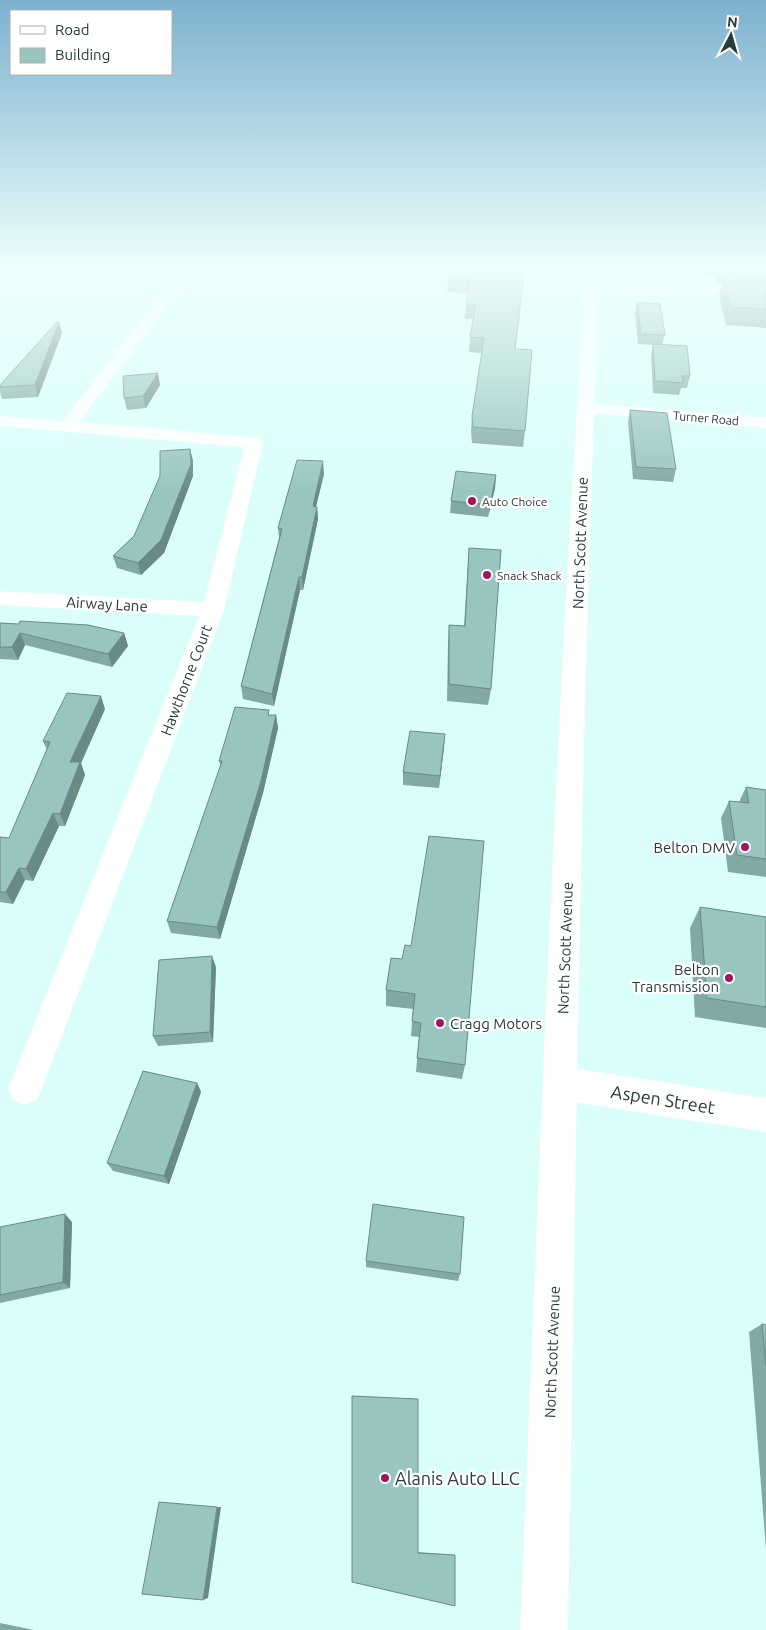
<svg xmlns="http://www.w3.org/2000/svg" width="766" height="1630" viewBox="0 0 766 1630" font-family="Ubuntu,sans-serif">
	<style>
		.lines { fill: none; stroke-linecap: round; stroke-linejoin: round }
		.minor { fill: #fff; fill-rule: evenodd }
		.major { fill: #fff; fill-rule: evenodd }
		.wall { fill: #83a9a5 }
		.shaded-wall { fill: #6a8a86 }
		.building { fill: #98c5c0; stroke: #6a8a86 }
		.poi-dot { fill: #9f1562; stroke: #fff; stroke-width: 2 }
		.labels { text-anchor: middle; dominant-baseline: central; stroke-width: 4.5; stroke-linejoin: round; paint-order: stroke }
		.far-street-label { font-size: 12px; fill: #283b39; stroke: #fff }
		.far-poi-label { font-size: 12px; fill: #283b39; stroke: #fff; text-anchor: start }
		.street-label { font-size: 15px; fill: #283b39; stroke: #fff }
		.poi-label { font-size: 15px; fill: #283b39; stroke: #fff; text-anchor: end }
		.near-street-label { font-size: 18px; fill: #283b39; stroke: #fff }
		.near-poi-label { font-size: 18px; fill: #283b39; stroke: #fff; text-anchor: start }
	</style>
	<rect width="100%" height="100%" fill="#dafffb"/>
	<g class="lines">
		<path class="minor" d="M184,266H198L79,422L254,437L260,438L263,442L224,610L42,1088L37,1100L25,1105L13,1100L8,1088L199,616L0,605V591L204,602L244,447L0,426V416L62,421Z
			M594,268L766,291V299L589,275L587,272Z
			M585,403L766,418V428L579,412L576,408L579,404Z
			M560,1066L766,1098V1132L560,1100L548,1095L543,1083L548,1071Z"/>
		<path class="major" d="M586,266H600C580,720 576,1175 568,1630H520C539,1175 555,720 586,266Z"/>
	</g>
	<path class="wall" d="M80,266H140L136,271Z
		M525,266L515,349L525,431L523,447L472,443L471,431L472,416L482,353L469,352L470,337L473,319H465L466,305L468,293L447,292L448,278Z
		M642,266H682H676L675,273L642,271Z
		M704,266H766V328L726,325L719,295L722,283L717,282L715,275H705Z
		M637,302L665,335L662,345L690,376L687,388H681L679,395L653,393L651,356L653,345L638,344L635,313Z
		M59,322L62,333L38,397L2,399L0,392V385Z
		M160,385L146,408L127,410L124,398Z
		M630,410L676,469L673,482L633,479L628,422Z
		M190,449L193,461V476L164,553L141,575L117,568L113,556L134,536Z
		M324,474L316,506L317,507L318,519L303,590H300L274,706L243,699L241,686L279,538L278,528Z
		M496,475L495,488L488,517L450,513L451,501Z
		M469,548L491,689L488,705L447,701L448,642L449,625L464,626Z
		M0,623L124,633L128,646L112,667L25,645L18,660L0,659Z
		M105,709L81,763L85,775L65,826H59L33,881L25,880L13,904L0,902V837L9,838L47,750L43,741Z
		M269,715H276L278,728L263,793L220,939L171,933L167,921L221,766L219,761Z
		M444,747L439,788L403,785V772Z
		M746,787L766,790V877L728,872L721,818L729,801L739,802Z
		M700,907L766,917V1028L695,1017L690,928Z
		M391,958L465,1065L462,1079L416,1072L419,1037L411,1036L413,1009L386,1006V990Z
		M216,967L213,1042L158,1046L153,1036Z
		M197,1083L201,1092L169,1184L113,1171L107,1163Z
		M72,1222L70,1288L0,1303V1227Z
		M366,1261L460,1274L458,1281L366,1267Z
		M762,1324L766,1325V1549L749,1332Z
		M418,1552L455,1555L352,1582Z
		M0,1623L34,1630H0Z"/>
	<path class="shaded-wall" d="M135,266H140L136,271Z
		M59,322L62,333L38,397L35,385Z
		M158,373L160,385L146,408L143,396Z
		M190,449L193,461V476L164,553L141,575L138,563Z
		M323,461L324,474L313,519V506Z
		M496,475L495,488L488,517L490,505Z
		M317,507L318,519L303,590L302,577Z
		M299,577L300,590L274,706L272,694Z
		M20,633L25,645L18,660L12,647Z
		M124,633L128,646L112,667L108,654Z
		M101,696L105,709L81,763L85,775L65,826L60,814L70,762Z
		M276,715L278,728L263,793L220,939L217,927Z
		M445,734L444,747L439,788L440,776Z
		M53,813L59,826L33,881L26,869Z
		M19,868L25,880L13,904L6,892Z
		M212,956L216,967L213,1042L210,1032Z
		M197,1083L201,1092L169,1184L164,1176Z
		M65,1214L72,1222L70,1288L63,1282Z
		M217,1507H221L208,1598L203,1600Z"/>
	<path class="building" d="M451,266H525L515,349L532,350L525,431L473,427L472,416L484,338L470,337L476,305H466L470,280L448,278Z
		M725,266H766V271Z
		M724,277L766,282V309L731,307Z
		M637,302L660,304L665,335L641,334Z
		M58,321L59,322L35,385L0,387V385Z
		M653,344L687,346L690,376H682L683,383L655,381Z
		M158,373L143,396L124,398L123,376Z
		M630,410L667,413L676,469L636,467Z
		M190,449L191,464L161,540L138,563L113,556L134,536L160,476V451Z
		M297,460L323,461L313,506L317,507L312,530L302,577H299L272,694L241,686L282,529L278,528Z
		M456,471L496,475L490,505L451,501Z
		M469,548L501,550L491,689L449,684V625L465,626Z
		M20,621L88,625L124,633L108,654L20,633L12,647H0V623L19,624Z
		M67,693L101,696L70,762H80L60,814L53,813L26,869L19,868L6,892H0V837L9,838L50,742L43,741Z
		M235,707L269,710L268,715H276L261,781L217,927L167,921L222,761H219Z
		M410,731L445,734L440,776L403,772Z
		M746,787L766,790V859L737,855L729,801L749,803Z
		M429,836L484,841L465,1065L417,1058L421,1023L412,1021L415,994L386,990L391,958L402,959L405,945L411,946Z
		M700,907L766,917V1007L707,998Z
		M212,956L210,1032L153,1036L159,960Z
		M143,1071L197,1083L164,1176L107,1163Z
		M373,1204L464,1217L460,1274L366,1261Z
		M65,1214L63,1282L0,1295V1227Z
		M762,1324L766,1325V1365Z
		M352,1396L418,1399V1553L455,1555V1606L352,1582Z
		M159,1502L217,1507L203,1600L142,1594Z"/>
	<linearGradient id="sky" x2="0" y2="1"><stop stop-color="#7cb1ce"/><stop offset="0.54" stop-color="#eefffd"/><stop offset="1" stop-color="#eefffd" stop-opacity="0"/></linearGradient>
	<rect width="766" height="494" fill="url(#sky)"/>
	<g class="poi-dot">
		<circle cx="472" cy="501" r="5"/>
		<circle cx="487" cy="575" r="5"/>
		<circle cx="745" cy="847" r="5"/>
		<circle cx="729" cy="978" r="5"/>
		<circle cx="440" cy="1023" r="5"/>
		<circle cx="385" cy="1478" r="5"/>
	</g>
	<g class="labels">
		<g class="far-street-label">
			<text transform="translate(706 418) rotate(5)">Turner Road</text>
		</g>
		<g class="far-poi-label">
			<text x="482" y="501">Auto Choice</text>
			<text x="497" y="575">Snack Shack</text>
		</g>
		<g class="street-label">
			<text transform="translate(580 543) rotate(-88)">North Scott Avenue</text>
			<text transform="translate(107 604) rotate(3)">Airway Lane</text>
			<text transform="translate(186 680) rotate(-69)">Hawthorne Court</text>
			<text transform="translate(565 948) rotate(-88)">North Scott Avenue</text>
			<text transform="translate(552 1352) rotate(-88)">North Scott Avenue</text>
		</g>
		<g class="poi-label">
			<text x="735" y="847">Belton DMV</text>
			<text x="719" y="969">Belton<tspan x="719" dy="17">Transmission</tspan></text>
			<text x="450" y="1023" text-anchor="start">Cragg Motors</text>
		</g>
		<g class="near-street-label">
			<text transform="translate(663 1099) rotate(9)">Aspen Street</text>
		</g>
		<g class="near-poi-label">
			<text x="395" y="1478">Alanis Auto LLC</text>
		</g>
	</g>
	<rect x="10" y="10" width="162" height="65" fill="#ffffff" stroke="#a9b1b0"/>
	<rect x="20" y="26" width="25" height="8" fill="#ffffff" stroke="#a9b1b0"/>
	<text x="55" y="35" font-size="15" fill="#283b39">Road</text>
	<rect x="20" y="48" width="25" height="15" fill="#98c5c0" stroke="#a9b1b0"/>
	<text x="55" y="60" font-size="15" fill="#283b39">Building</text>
	<g transform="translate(731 35) rotate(6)" stroke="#ffffff" stroke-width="4" paint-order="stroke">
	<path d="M0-4L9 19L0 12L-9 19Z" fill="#283b39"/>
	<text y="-8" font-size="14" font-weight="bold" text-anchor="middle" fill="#283b39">N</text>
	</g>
</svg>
